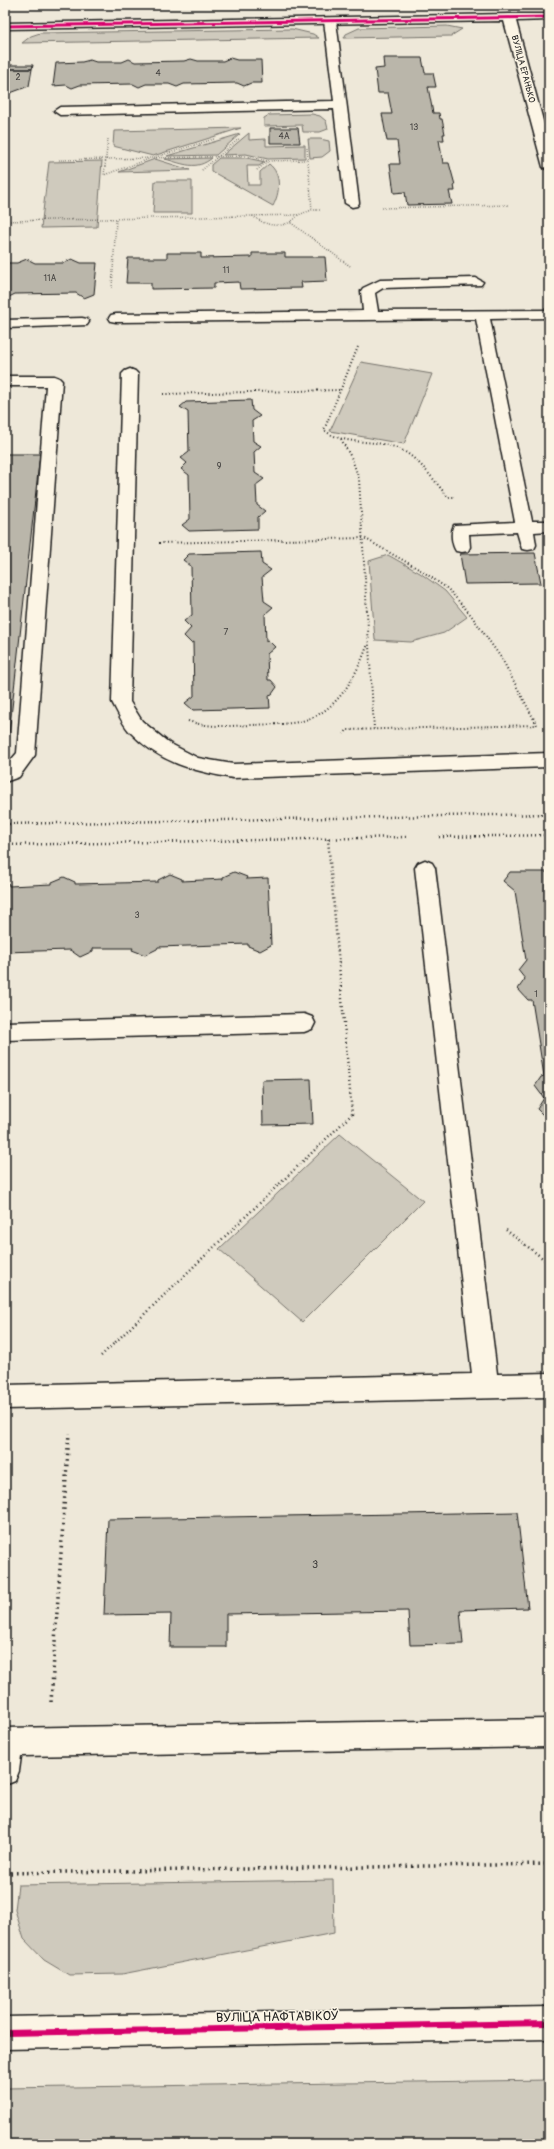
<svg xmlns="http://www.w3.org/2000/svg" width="554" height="2149" viewBox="0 0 554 2149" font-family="Pangolin,sans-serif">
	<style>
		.green { fill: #cfcabd; stroke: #76736c }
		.building { fill: #bab6aa; stroke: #1c1c1c }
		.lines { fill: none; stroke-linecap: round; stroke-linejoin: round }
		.lane-casing { stroke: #1c1c1c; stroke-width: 3 }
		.street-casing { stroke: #1c1c1c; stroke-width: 3 }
		.secondary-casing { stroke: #1c1c1c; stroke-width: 3 }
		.path-far3 { stroke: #1c1c1c; stroke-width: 1.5; stroke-dasharray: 0.5 2; stroke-linecap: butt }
		.path-far2 { stroke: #1c1c1c; stroke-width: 2; stroke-dasharray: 1 2.5; stroke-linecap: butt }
		.path-far1 { stroke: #1c1c1c; stroke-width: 2.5; stroke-dasharray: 1 3; stroke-linecap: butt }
		.path { stroke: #1c1c1c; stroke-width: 3.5; stroke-dasharray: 1.5 4; stroke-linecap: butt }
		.lane { fill: #fcf5e5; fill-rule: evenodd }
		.street { fill: #fcf5e5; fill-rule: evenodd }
		.secondary { fill: #fcf5e5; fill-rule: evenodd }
		.cycleway-far1-casing { stroke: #fcf5e5; stroke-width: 4.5 }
		.cycleway-casing { stroke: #fcf5e5; stroke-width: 9 }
		.cycleway-far1 { stroke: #d6006c; stroke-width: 3 }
		.cycleway { stroke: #d6006c; stroke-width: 6 }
		.labels { text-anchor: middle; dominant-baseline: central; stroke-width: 3; stroke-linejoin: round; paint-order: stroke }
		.far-street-label { font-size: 9px; fill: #1c1c1c; stroke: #fcf5e5 }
		.number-label { font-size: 9px; fill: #444240 }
		.near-number-label { font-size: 11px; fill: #444240 }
		.near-street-label { font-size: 13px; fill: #1c1c1c; stroke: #fcf5e5 }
	</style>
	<rect width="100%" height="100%" fill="#eee8d9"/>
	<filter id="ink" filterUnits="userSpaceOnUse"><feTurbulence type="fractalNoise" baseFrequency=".025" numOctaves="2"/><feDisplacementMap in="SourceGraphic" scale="8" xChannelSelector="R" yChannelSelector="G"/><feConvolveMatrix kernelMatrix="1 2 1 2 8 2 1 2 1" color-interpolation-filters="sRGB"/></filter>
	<g filter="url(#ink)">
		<path class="green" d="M447,26L462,29L451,36L344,38L346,34L359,28Z
			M292,29L313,34L319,38L22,43L31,36L40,33Z
			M312,114L320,116L326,121L328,129L320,132H303L302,125L264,126V118L269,115Z
			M241,128L153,156L113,146L114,131Z
			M249,133V140L266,139V146L305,145V158L268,159L246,154L223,155Z
			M240,134L216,155L167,156Z
			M308,139H320L329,141L330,151L322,157L310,158Z
			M212,158C196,171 184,164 165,159Z
			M219,158H247L265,162L259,166H247L248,185H260V172L269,164C282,174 280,193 273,206L211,171V165Z
			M155,159L190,170L119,172Z
			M102,161L97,227L41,228L49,162Z
			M155,181H192V213H153Z
			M361,362L432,374L404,444L330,431Z
			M388,555L420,573L445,591L467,617L444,633L411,642L375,640L369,561Z
			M340,1134L423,1201L302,1322L219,1249Z
			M333,1880L334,1933L122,1974L69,1975L44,1960L24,1939L15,1910L18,1885Z
			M549,2080V2144H5V2088Z"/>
		<path class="building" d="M230,58L237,60H261L262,83H251L244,86L237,83L184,84L177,87L169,84H146L139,87L133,84L80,85L72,88L66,85L53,86L56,63L82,62L90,60L96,62H122L129,59L135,62L184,61L191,59L198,61H223Z
			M383,58H422L425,73H433L436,87H428L433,113H439L440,119H442L445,134H443L444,140H439L443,163H449L455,185H454L455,191H449L452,204L407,205L405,192L394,193L390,164H400L397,141H387L382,114H392L388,93H378L375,69L384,68Z
			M5,65H33L32,69H5Z
			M5,69H32L29,86L5,95Z
			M270,128H298L300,143H270Z
			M167,253H201V258L252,257V253H285V257H325L327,281L301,282L302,288L240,289L239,282L214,283V288L151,289V283H126L128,258H167Z
			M27,259L35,263H63L72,259L81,263H97L94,294L84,298L76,293L15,294L5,299V263H17Z
			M251,400L252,410L260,416L252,421L253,441L261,446L254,452L255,473L264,479L256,485L257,505L265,511L258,517V529L189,531L182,525L190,519L189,475L181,469L187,463L181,458L189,452L188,412L180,407L186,402Z
			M5,454H40L8,744H5Z
			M261,552L262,564L271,570L262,577L264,601L273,607L265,614L266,641L268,640L275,647L267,654L268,680H271L277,687L272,694L269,695L270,708L193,710L185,703L194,696L193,642L191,643L184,636L191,628L184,621L192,615L191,566L183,560L189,554Z
			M535,553L541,583L465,584L460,554Z
			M234,872L247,877L246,879L268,878L271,945L260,951L248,946V944L158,947L157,949L145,955L132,950L133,948H93V951L80,957L70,950L5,952V882L9,884V886L52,884V882L64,877L75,882V884L158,882V880L170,874L182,879V881L223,879V877Z
			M510,872H549V1121L537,1109L544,1098L535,1086L541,1077L544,1076L532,1000H528L518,989L525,979L518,970L526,960L515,891L503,881Z
			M311,1079L313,1124L263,1125L262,1080Z
			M517,1512L528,1608L460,1610L463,1644L410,1645L408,1611L226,1614V1647H170L171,1614L104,1615L108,1519Z"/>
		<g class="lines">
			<g class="lane-casing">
				<path id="lane" d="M330,18L336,21L359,203L357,206L352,207L345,203L334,109L60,115L54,111L60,107L334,101L324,21Z
					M476,278L483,282L481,285L383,288L375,293L378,311L549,310V318L490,319L532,521H549V531L534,532L536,545L534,549L528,550L522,549L517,532L469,534L470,547L468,551L462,552L456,551C452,545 450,532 454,525L515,522L476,319L116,322L111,321L109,318L111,315L116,314L363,311L361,291L363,288L380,280Z
					M82,318L87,319L89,322L87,325L5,328V320Z
					M130,369L135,371L138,374L130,702L142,721L169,743L198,758L233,764L549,753V767L233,778C193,771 158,762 129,731C122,723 117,711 112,702L122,374L125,371Z
					M5,376H54L59,378L62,381L35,755L19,777L5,782V767L17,753L46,386H5Z
					M425,860L432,863L435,868L497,1374L549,1373V1397L5,1409V1385L472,1374L415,868L418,863Z
					M304,1014L312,1017L315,1023L312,1029L304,1032L5,1040V1022Z
					M549,1719V1747L21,1756L19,1771L15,1781L5,1785V1728Z"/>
			</g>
			<g class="street-casing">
				<path id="street" d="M509,14H549V20L516,21L549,143V171L543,167L504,21L5,29V23Z"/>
			</g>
			<g class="secondary-casing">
				<path id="secondary" d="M549,2007V2039L5,2049V2017Z"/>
			</g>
			<path class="path-far3" d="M108,139L104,175L149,159
				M307,148L312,210
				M156,157L214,139
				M59,160L246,156L268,161L308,160
				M202,170L240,138
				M257,170L268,161
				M382,208L509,205
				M253,216C266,227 287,230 298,215
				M5,221L298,215L312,210H321
				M291,223L350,266
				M112,288L116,220"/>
			<path class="path-far2" d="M358,347L324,430C346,447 373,438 397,448C418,456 434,481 448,497H455
				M163,394L341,390
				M341,439L352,459L359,479L374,729
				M159,543L364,538L422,571L448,589L471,615L502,659L537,725L347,730L344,734
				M188,721C209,728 230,726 252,725C267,724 283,725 298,722C337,714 355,678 368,644"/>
			<path class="path-far1" d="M5,824L549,814
				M439,837L549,835
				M5,845L408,837
				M506,1230L549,1263
				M101,1356L352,1114L328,839"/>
			<path class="path" d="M51,1702L69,1433
				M5,1873L549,1864"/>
			<use href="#lane" class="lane"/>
			<use href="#street" class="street"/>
			<use href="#secondary" class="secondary"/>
			<g class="cycleway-far1-casing">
				<path id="cycleway-far1" d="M5,26L549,17"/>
			</g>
			<g class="cycleway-casing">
				<path id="cycleway" d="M5,2033L549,2023"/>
			</g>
			<use href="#cycleway-far1" class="cycleway-far1"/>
			<use href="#cycleway" class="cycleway"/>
		</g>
	</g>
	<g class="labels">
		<g class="far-street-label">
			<text transform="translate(523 69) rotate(75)">ВУЛІЦА ЕРАНЬКО</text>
		</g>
		<g class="number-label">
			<text x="158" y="73">4</text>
			<text x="18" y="77">2</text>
			<text x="414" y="127">13</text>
			<text x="284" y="136">4А</text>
			<text x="226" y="270">11</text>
			<text x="50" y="278">11А</text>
			<text x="219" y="466">9</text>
			<text x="226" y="632">7</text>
			<text x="137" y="915">3</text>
			<text x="536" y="994">1</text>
		</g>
		<g class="near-number-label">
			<text x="315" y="1564">3</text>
		</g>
		<g class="near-street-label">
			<text transform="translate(277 2017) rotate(-1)">ВУЛІЦА НАФТАВІКОЎ</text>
		</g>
	</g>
	<rect width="554" height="2149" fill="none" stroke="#fcf5e5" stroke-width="20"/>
	<rect x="10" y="10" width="534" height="2129" fill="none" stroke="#1c1c1c" stroke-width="1.5" filter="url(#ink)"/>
</svg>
